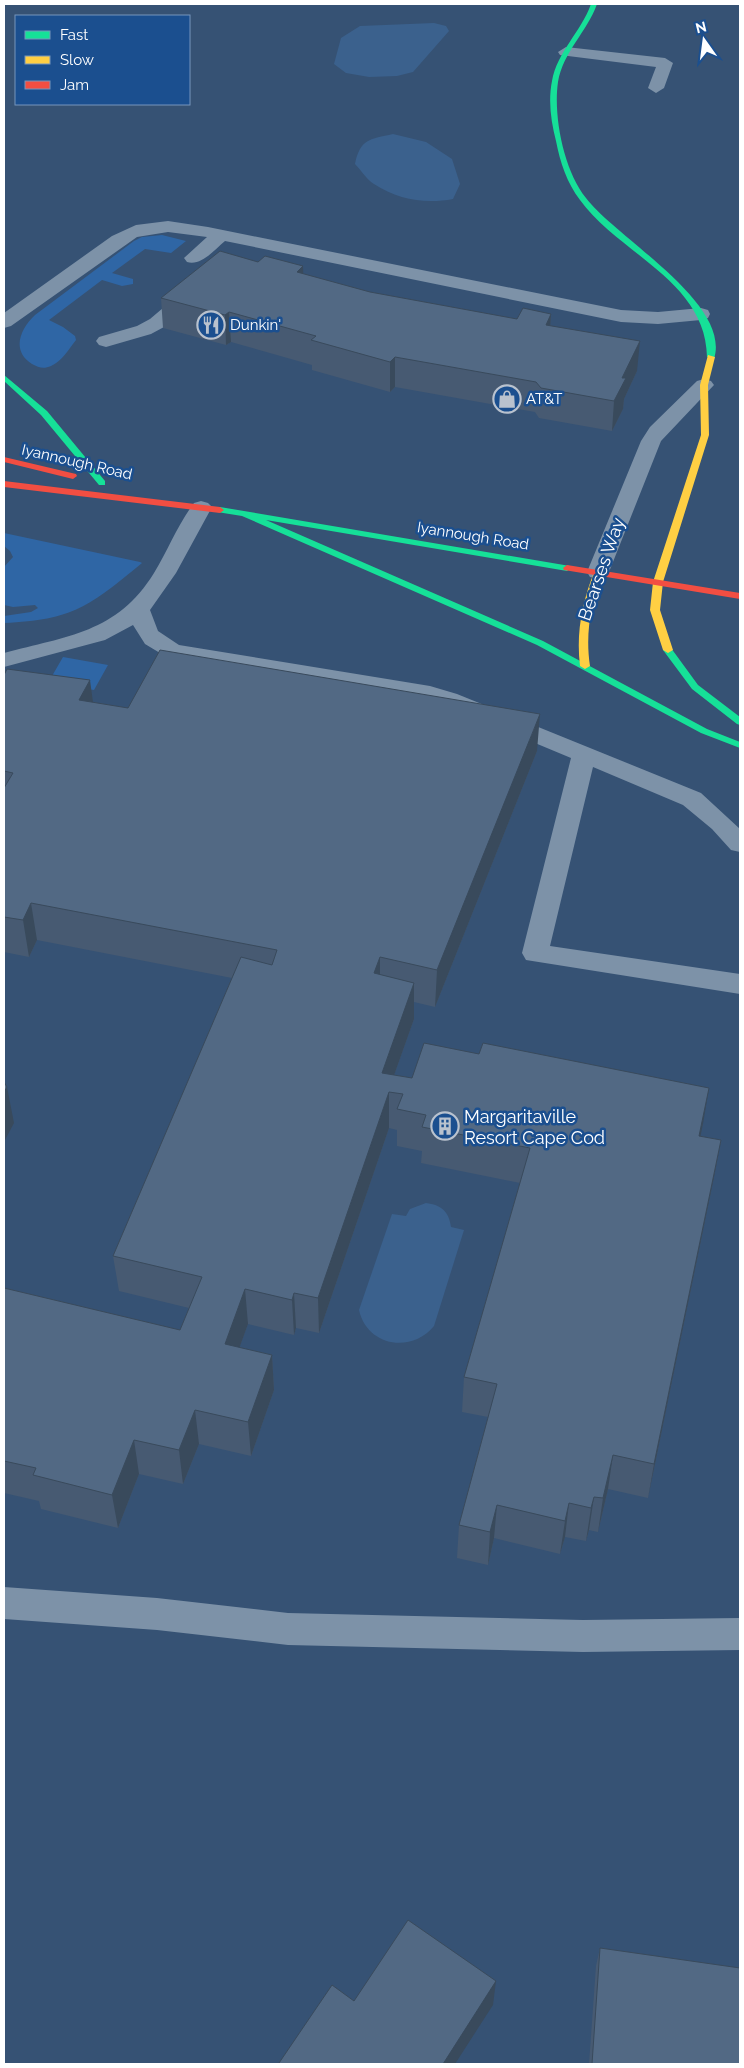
<svg xmlns="http://www.w3.org/2000/svg" width="744" height="2068" viewBox="0 0 744 2068" font-family="Raleway,sans-serif">
	<style>
		.green { fill: #2f66a5 }
		.water { fill: #3b618d }
		.lines { fill: none; stroke-linecap: round; stroke-linejoin: round }
		.lane { fill: #7d92a8; fill-rule: evenodd }
		.street { fill: #7d92a8; fill-rule: evenodd }
		.fast { fill: #16e098; fill-rule: evenodd }
		.slow { fill: #ffcf43; fill-rule: evenodd }
		.jam { fill: #f24e42; fill-rule: evenodd }
		.wall { fill: #475a72 }
		.shaded-wall { fill: #394a5c }
		.building { fill: #526984; stroke: #394a5c }
		.labels { text-anchor: middle; dominant-baseline: central; stroke-width: 5; stroke-linejoin: round; paint-order: stroke }
		.far-poi-label { font-size: 15px; fill: #fff; stroke: #1b4f8f; text-anchor: start }
		.far-street-label { font-size: 15px; fill: #fff; stroke: #1b4f8f }
		.street-label { font-size: 18px; fill: #fff; stroke: #1b4f8f }
		.poi-label { font-size: 18px; fill: #fff; stroke: #1b4f8f; text-anchor: start }
	</style>
	<rect width="100%" height="100%" fill="#365274"/>
	<path class="green" d="M162,235L186,241L171,253L145,249L112,273L133,279V284L122,286L102,280L49,320L63,327L75,336L76,340C69,349 61,362 51,366C44,369 39,368 32,364C11,351 20,329 35,315L134,241L142,237Z
		M4,533L140,562L142,563C90,606 73,620 4,623V616L31,612L38,608L35,605L13,607L4,605V567L13,557L10,551L4,546Z
		M63,657L108,665L94,690L48,683Z"/>
	<path class="water" d="M434,23L446,26L449,31L413,72L397,76L369,77L346,73L334,64L341,38L360,26Z
		M393,134L426,142L452,159L460,184L453,199C426,204 398,200 374,184C367,180 361,170 355,164C360,139 370,139 393,134Z
		M426,1203C441,1205 449,1211 451,1227L464,1230L434,1326C411,1354 367,1346 359,1310L392,1214L406,1216L410,1209Z"/>
	<g class="lines">
		<path class="lane" d="M566,47L665,58L673,63L664,88L656,93L648,88L656,67L560,55L558,52Z
			M168,221L208,227L621,310L658,312L701,308L708,310L710,314L708,318L701,320L658,324L621,322L225,241C214,250 202,266 187,262L184,258L207,237L168,232L137,237L11,326L4,328V313L112,236L136,225Z
			M190,289L197,291L199,295L197,299L164,327L151,334L106,347L99,345L96,341L99,337L137,326L150,319L183,291Z
			M201,501L208,503L212,507L176,573L150,610L158,631L179,645L430,686L457,694L701,793L740,829V852L731,850L712,829L683,805L593,767L550,946L740,974V994L526,960L522,953L571,758L441,704L420,698L165,656L145,644L133,625L105,640L4,667V653C67,636 117,633 154,573C168,550 178,524 194,503Z
			M4,1587L157,1598L288,1613L583,1620L740,1618V1650L583,1652L288,1645L157,1630L4,1619Z"/>
		<path class="street" d="M704,379L711,381L714,385L661,441L609,572L606,577L598,579L590,577L587,572L641,441L650,427L697,381Z"/>
		<path class="fast" d="M591,4H597C587,32 563,52 558,82C553,116 564,171 586,198C615,237 732,303 714,359L707,357C706,281 619,254 580,200C567,183 560,162 556,141C551,122 548,101 552,81C557,52 581,32 591,4Z
			M4,375L47,411L105,481V485H99L41,415L4,381Z
			M220,507L570,566L571,568L567,571L266,520L543,641L707,729L740,742V748L701,733L537,645L242,516L217,512L216,510Z
			M668,647L671,648L698,685L740,717V725L737,724L692,689L663,650Z"/>
		<path class="slow" d="M708,355L715,357L708,385L709,435L663,582L660,610L673,650L668,653L663,650L650,610L653,582L701,435L700,385Z
			M598,569L602,572C591,604 585,633 590,666L585,669L580,666C576,633 582,603 594,572Z"/>
		<path class="jam" d="M4,457L76,474L77,476L73,479L4,462Z
			M4,481L220,507L224,510L220,513L4,487Z
			M567,565L740,593V599L564,570L563,568Z"/>
	</g>
	<path class="wall" d="M258,262L370,292L517,319L551,314L550,326L637,371L624,399L623,409L612,431L539,418L535,412L395,387L390,392L312,370V365L231,342L226,345L163,328L161,298Z
		M4,675L93,702L128,708L537,751L435,1007L414,1002V1019L394,1075L703,1124L700,1136L721,1140L714,1177L648,1498L608,1489L598,1532L589,1530L586,1541L565,1537L560,1554L494,1538L488,1565L457,1558L459,1525L488,1417L462,1412L464,1377L520,1183L421,1163L422,1151L397,1146V1130L389,1128L319,1333L296,1328L294,1335L248,1324L239,1348L272,1355L274,1390L251,1456L199,1444L183,1484L139,1474L118,1528L41,1509L39,1501L4,1493V1288L180,1330L189,1308L119,1291L113,1256L232,978L37,940L29,957L4,952Z
		M600,1948L740,2064H589L596,1966Z"/>
	<path class="shaded-wall" d="M303,266L304,295L297,272Z
		M229,312L231,342L226,345L225,315Z
		M551,314L549,344L546,325Z
		M640,341L637,371L624,399L623,409L612,431L614,401L622,378Z
		M395,357V387L390,392V362Z
		M90,680L95,717L79,700Z
		M540,714L537,751L435,1007L437,970Z
		M31,903L37,940L29,957L23,920Z
		M380,957V994L374,973Z
		M414,983V1019L382,1109V1073Z
		M7,1087L14,1123L4,1142V1092Z
		M709,1088L703,1124L693,1172L699,1136Z
		M389,1092V1128L319,1333L318,1298Z
		M721,1140L714,1177L648,1498L654,1464Z
		M245,1289L248,1324L228,1379L225,1344Z
		M294,1293L296,1328L294,1335L292,1300Z
		M272,1355L274,1390L251,1456L248,1422Z
		M195,1410L199,1444L183,1484L179,1450Z
		M134,1440L139,1474L118,1528L112,1495Z
		M613,1455L608,1489L598,1532L603,1498Z
		M594,1497L589,1530L586,1541L591,1508Z
		M569,1503L565,1537L560,1554L565,1521Z
		M497,1505L494,1538L488,1565L490,1532Z
		M496,1981L493,2005L455,2064H443Z"/>
	<path class="building" d="M220,251L258,262L265,256L303,266L297,272L370,292L517,319L523,308L551,314L546,325L640,341L622,378H626L614,401L541,388L536,382L395,357L390,362L311,340L316,336L229,312L225,315L161,298Z
		M160,650L540,714L437,970L380,957L374,973L414,983L382,1073L412,1078L424,1043L479,1054L483,1043L709,1088L699,1136L721,1140L654,1464L613,1455L603,1498L594,1497L591,1508L569,1503L565,1521L497,1505L490,1532L459,1525L497,1384L464,1377L530,1148L422,1127L426,1115L397,1109L403,1094L389,1092L318,1298L294,1293L292,1300L245,1289L225,1344L272,1355L248,1422L195,1410L179,1450L134,1440L112,1495L33,1475L36,1468L4,1461V1288L180,1330L202,1277L113,1256L241,957L272,965L277,950L31,903L23,920L4,917V788L13,773L4,771V675L7,669L90,680L79,700L128,708Z
		M4,1082L7,1087L4,1092Z
		M408,1920L496,1981L443,2064H280L279,2063L332,1985L354,2001Z
		M600,1948L740,1968V2064H592Z"/>
	<defs>
		<g id="restaurant-ring" transform="scale(1.4375)"><circle r="9.5" fill="#1b4f8f" stroke="#b9c2ce" stroke-width="1.5"/><path d="M-5-6h1v4h1v-4h1v4h1v-4h1v5L-1.5 .5V6h-2V.5L-5-1ZM5-6V6H3V1.5H1.5Q1.5-4 5-6Z" fill="#b9c2ce"/></g>
		<g id="shop-ring" transform="scale(1.4375)"><circle r="9.5" fill="#1b4f8f" stroke="#b9c2ce" stroke-width="1.5"/><path d="M-5-2.5h2.3a2.7 3.5 0 0 1 5.4 0H5L5.5 6h-11ZM-1.5-2.5h3a1.5 2.3 0 0 0-3 0Z" fill="#b9c2ce"/></g>
		<g id="building-ring" transform="scale(1.4375)"><circle r="9.5" fill="#1b4f8f" stroke="#b9c2ce" stroke-width="1.5"/><path d="M-4-6H4V6H1V3H-1V6H-4ZM-2.5-4.3h1.7v1.8h-1.7ZM.8-4.3h1.7v1.8H.8ZM-2.5-1h1.7V.8h-1.7ZM.8-1h1.7V.8H.8Z" fill="#b9c2ce"/></g>
	</defs>
	<g fill-rule="evenodd">
		<use href="#restaurant-ring" x="211" y="325"/>
		<use href="#shop-ring" x="507" y="399"/>
		<use href="#building-ring" x="445" y="1126"/>
	</g>
	<g class="labels">
		<g class="far-poi-label">
			<text x="230" y="325">Dunkin'</text>
			<text x="526" y="399">AT&amp;T</text>
		</g>
		<g class="far-street-label">
			<text transform="translate(77 462) rotate(13)">Iyannough Road</text>
			<text transform="translate(473 536) rotate(9)">Iyannough Road</text>
		</g>
		<g class="street-label">
			<text transform="translate(601 569) rotate(-71)">Bearses Way</text>
		</g>
		<g class="poi-label">
			<text x="464" y="1116">Margaritaville<tspan x="464" dy="21">Resort Cape Cod</tspan></text>
		</g>
	</g>
	<rect width="744" height="2068" fill="none" stroke="#ffffff" stroke-width="10"/>
	<rect x="15" y="15" width="175" height="90" fill="#1b4f8f" stroke="#7695bc"/>
	<rect x="25" y="31" width="25" height="8" fill="#16e098" stroke="#7695bc"/>
	<text x="60" y="40" font-size="15" fill="#ffffff">Fast</text>
	<rect x="25" y="56" width="25" height="8" fill="#ffcf43" stroke="#7695bc"/>
	<text x="60" y="65" font-size="15" fill="#ffffff">Slow</text>
	<rect x="25" y="81" width="25" height="8" fill="#f24e42" stroke="#7695bc"/>
	<text x="60" y="90" font-size="15" fill="#ffffff">Jam</text>
	<g transform="translate(704 40) rotate(346)" stroke="#1b4f8f" stroke-width="4" paint-order="stroke">
	<path d="M0-4L9 19L0 12L-9 19Z" fill="#ffffff"/>
	<text y="-8" font-size="14" font-weight="bold" text-anchor="middle" fill="#ffffff">N</text>
	</g>
</svg>
